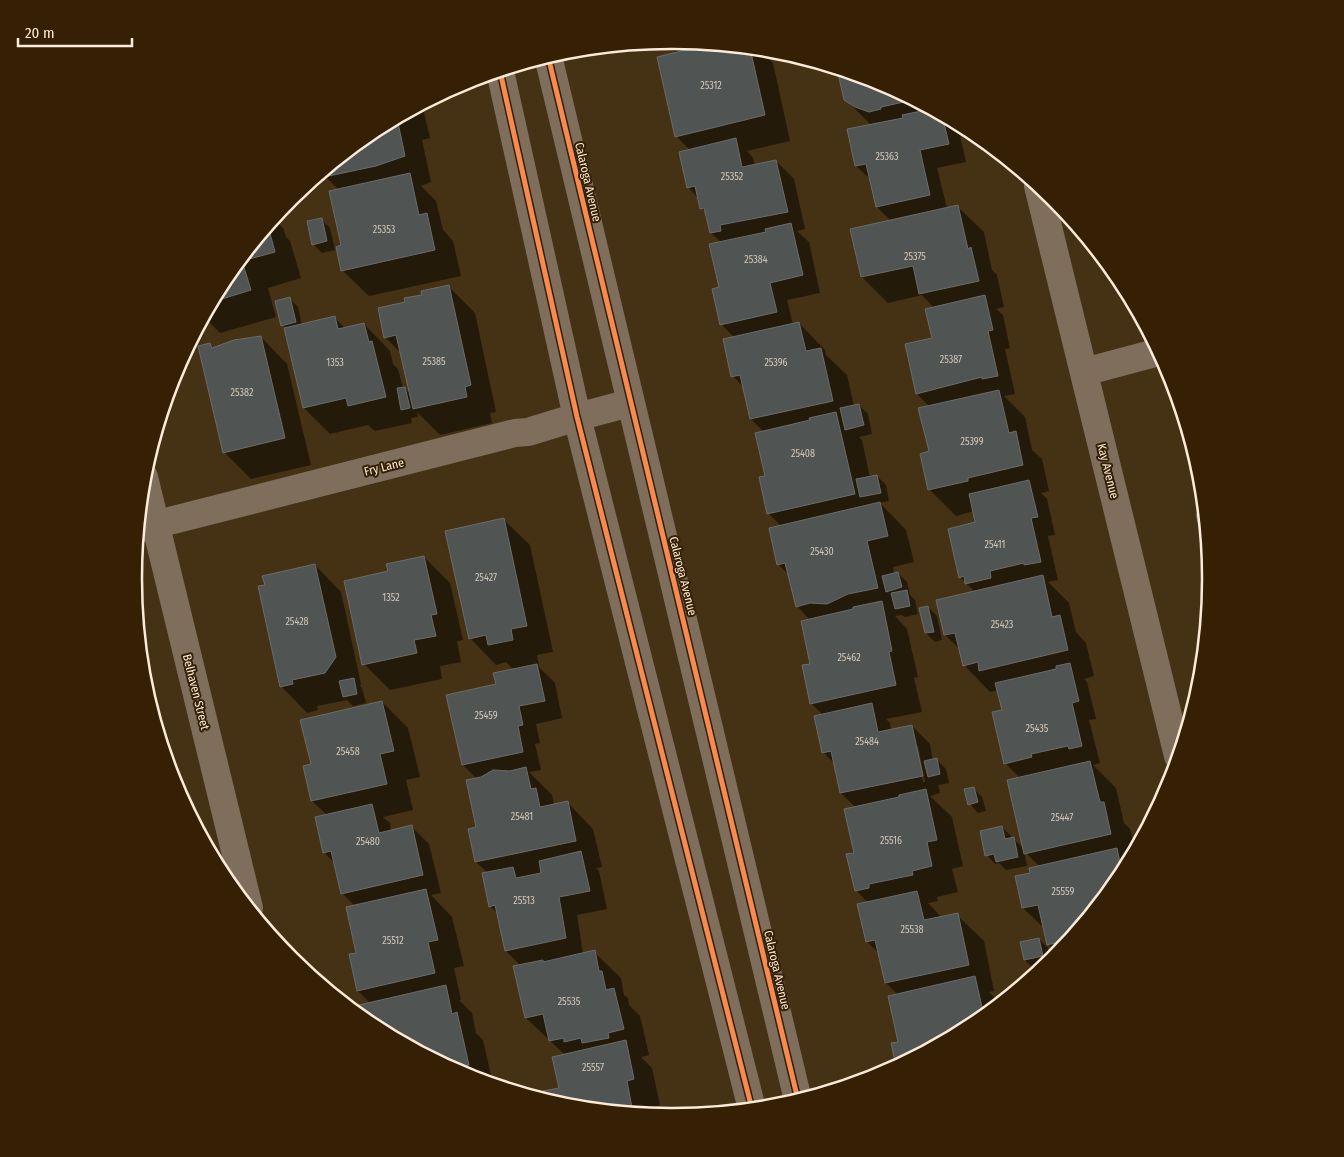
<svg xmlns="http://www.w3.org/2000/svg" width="1344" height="1157" viewBox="0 0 1344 1157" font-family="'Fira Sans Condensed',sans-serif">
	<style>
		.shadow { fill: #0007; fill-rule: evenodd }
		.building { fill: #505452; stroke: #6a6c6a }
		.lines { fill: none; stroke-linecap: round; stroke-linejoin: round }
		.minor { stroke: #7f6e5b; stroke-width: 28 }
		.cycleway-casing { stroke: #352006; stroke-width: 8 }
		.cycleway { stroke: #f68b52; stroke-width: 5 }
		.labels { text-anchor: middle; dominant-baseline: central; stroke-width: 4; stroke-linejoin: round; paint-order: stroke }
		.number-label { font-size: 10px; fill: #d1c5b7 }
		.street-label { font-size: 12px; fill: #fcebd9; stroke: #352006 }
		.rim { fill: none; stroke: #fcebd9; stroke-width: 2.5 }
	</style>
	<rect width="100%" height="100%" fill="#453114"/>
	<path class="shadow" d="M672,40L759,49L773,63L790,141L747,151L753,158L755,166L776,161L794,179L805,229L797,231L809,242L820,293L787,300L793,325L799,323L825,350L826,355L847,375L854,406L859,405L868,414L872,434L859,437L862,440L870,478L877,476L886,485L889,501L880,503L906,530L914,562L893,567L894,574L898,573L907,582L910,595L915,600L918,614L905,617L902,615L895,616L907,629L918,677L914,678L922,712L886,719L890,723L891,731L912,726L930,744L933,761L937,760L946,769L949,783L938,785L940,793L930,796L952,817L963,866L952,869L958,892L937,897L938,901L928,903L942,918L957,915L984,941L994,991L989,992L1000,1003L971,1026L897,1066L893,1044L900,1043L898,995L886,983L880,954L867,942L868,903L856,890V808L841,793L835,764L823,752V715L811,703L810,620L797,606L790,576L778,564L781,526L768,513L764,432L751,419L744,388L733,376L735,338L722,325V243L711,233L707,214L702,208L699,199L688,187L690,150L676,136V53L663,41ZM915,746H918L925,782H923Z
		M838,69L878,81L957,123L956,124L958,126L966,162L937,168L947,208L957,206L984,232L992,270L997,275L1004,307L996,309L1003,315L1010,348L1005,349L1015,394L1004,396L1025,417L1032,450L1042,459L1049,491L1041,493L1047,499L1055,535L1048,536L1058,580L1048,582L1069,603L1076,632L1086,643L1094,676L1084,679L1087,682L1096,719L1089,720L1100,763L1093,765L1116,788L1124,823L1130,829L1135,850L1120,878L1057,954L1048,944L1045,929L1023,908L1016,877L1031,874L1040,867L1024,851L1027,866L1006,870L999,863L995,864L987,855L1002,827L1011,836V839H1014L1025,850L1020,778L1005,763L1003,711L998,690L990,692L964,665L961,650L945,635L975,592L960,577L977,523L974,511L956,516L929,489L930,407L917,394L906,345L933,339L934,308L922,295L888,303L862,277L891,221L877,207L871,180L856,166L848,130L871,125L845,99Z
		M422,104L430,138L422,140L431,182L421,186L436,201L443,230L453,241L461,276L369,296L342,270L339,190L326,177L324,171L373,131Z
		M274,219L283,228L286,237L290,241L301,278L268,288L276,317L220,333L204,317L224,279Z
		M321,219L330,228L335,250L322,253L313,244Z
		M448,286L475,313L496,412L490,413L492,423L440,435L417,412L418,417L411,418L412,423L375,431L368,425L330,434L304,408L286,328L282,325L289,298L298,307L302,325L335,318L346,329L364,324L390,351L393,364L398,369L403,388H404L411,394L402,354L385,337L407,303Z
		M261,337L287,364L311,465L251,479L224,452L210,344L214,348Z
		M503,519L530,545L553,652L537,655L539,667L555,683L562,718L536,724L540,743L535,744L541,770L529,772L552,795L554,805L567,802L593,829L602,867L596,868L599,871L607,909L577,915L583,954L594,952L621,978L624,995L628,998L629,1005L640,1016L649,1055L641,1057L652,1068L660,1105L652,1108L654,1115L567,1107L560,1088L565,1055L526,1018L521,966L506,951L498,914L490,906L488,873L476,862L469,830L478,828L477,779L463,765L497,685L514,670L506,662L496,665L470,638Z
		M424,557L450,583L463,640L457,641L461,662L440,666L442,679L390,690L364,664L389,572Z
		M315,565L341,592L361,684L360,686L362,688L366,703L353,706L347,700L317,706L318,710L307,713L281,686Z
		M928,607L937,616L942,640L935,642L926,633Z
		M382,702L408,728L420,777L406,780L413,810L383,817L390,823L391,831L411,826L429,844L441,893L431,895L452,917L464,966L454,968L461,1000H459L472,1013L476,1033L483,1040L493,1084L466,1076L373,1026L364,1019L371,1004L358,991L355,906L342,893L335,864L324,852L327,815L312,801V765Z
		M973,788L982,797L986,811L978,813L970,804Z
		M1039,939L1048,948L1050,961L1044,966L1034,969L1025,960Z"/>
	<path class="building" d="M709,44L750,48L765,115L675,137L657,57Z
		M837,69L878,81L913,100L881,107V109L869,112L855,107L844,100Z
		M931,109L942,115L949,144L920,150L930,195L876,207L866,164L855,166L847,129L903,118L902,115Z
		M397,118L405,156L376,166L324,177L323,172L373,131Z
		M736,138L742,167L776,160L788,212L720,225L721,231L710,233L704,208L700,209L695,186L687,188L679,152Z
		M410,173L419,215L427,213L435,250L341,271L336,247L341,245L329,191Z
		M958,205L968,249L971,247L979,281L919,294L913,266L861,277L850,229Z
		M322,218L327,241L312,245L307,221Z
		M791,223L803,275L770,283L777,312L720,325L712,289L719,287L709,244L766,232L765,229Z
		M268,226L275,252L242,261L251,290L212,302L224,279Z
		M449,285L471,385L465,387L467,397L413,409L396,335L384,338L378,308L405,302L404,298L422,295L421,291Z
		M985,295L993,330L988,331L998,376L982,379V377L916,394L905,344L932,338L925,309Z
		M290,297L296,322L281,326L275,301Z
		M335,316L338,329L364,323L369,342L372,341L386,397L348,406L346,398L303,408L284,328Z
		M799,322L806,351L821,348L833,401L750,419L740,375L731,377L723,339Z
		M261,336L285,438L223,453L198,346L210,343L212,348L234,340Z
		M405,387L410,408L401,410L397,388Z
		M999,390L1009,433L1016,431L1023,465L968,478V481L928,490L920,454L929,451L918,408Z
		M859,404L864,425L845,430L840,408Z
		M836,412L855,494L767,514L759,477L765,476L755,433L810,420L809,418Z
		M877,475L881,493L860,497L856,479Z
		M1029,480L1038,517L1031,518L1041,562L1024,565V563L990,571L991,578L965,584L964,576L959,578L948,529L975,522L969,494Z
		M880,502L888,536L867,541L878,588L848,594L827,604L810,603L796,607L785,563L777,565L769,528Z
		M1204,512L1210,574L1196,514Z
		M504,518L527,626L511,629L513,640L488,645L486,635L469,639L445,531Z
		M424,556L437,614L431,615L436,636L414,640L417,653L362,665L344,581L388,571L386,564Z
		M315,564L336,657L325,673L292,680L293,684L280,687L258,586L265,585L262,576Z
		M898,572L902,587L886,592L882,576Z
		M1043,575L1052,617L1060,615L1068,650L979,671L978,662L963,666L955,633L944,635L936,600Z
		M907,590L910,606L895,609L891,593Z
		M882,601L892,651L889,652L896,685L810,704L802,665L810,664L801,621L853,609V607Z
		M928,606L934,632L925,633L919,608Z
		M1070,663L1079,701L1072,703L1082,746L1069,749L1068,746L1031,754L1032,757L1004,764L992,712L1002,710L995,683L1056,669V666Z
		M537,664L545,701L519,706L523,725L518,726L523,752L462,765L446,695L496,684L493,673Z
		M354,678L357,694L343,697L339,681Z
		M382,701L394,751L380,754L387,784L311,801L303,766L311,764L300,720Z
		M872,703L878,732L912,725L923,776L840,793L831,751L822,753L814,716Z
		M937,758L940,774L928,777L924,761Z
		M1090,761L1100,802H1104L1111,834L1024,854L1007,780Z
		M526,767L531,789L536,788L540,807L568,801L576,841L475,862L468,829L476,827L466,780L481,777L493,770L510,771Z
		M974,787L978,802L968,805L964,789Z
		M926,789L937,840L927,842L932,866L912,871L913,875L869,884V888L855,891L846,854L854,853L844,809L899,797V795Z
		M372,804L379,833L412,825L423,875L341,894L331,851L323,853L315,817Z
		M1002,826L1005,839L1014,837L1018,857L996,862L994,854L985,856L980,831Z
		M1117,848L1122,873L1120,878L1068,940L1047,945L1038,905L1022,908L1015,876L1030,873L1029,868Z
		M581,851L590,891L559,897L566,938L505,951L495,905L489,907L482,873L513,867L516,878L541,873L539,861Z
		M426,889L438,940L428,942L435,973L357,991L349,954L356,953L346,907Z
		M917,891L924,920L958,913L969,965L885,983L875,940L866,942L857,904Z
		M1039,938L1043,956L1024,960L1020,942Z
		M595,950L599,971H602L606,990L614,988L624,1029L608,1033L609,1038L582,1043L581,1038L564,1042V1038L549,1041L543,1014L525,1018L513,966L543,960V962Z
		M975,976L984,1016L971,1026L959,1033L951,1034V1037L896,1066L891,1043L898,1042L888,996Z
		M446,985L452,1014L457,1012L469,1065L453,1069L373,1026L362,1018L359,1005Z
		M626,1040L634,1079L627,1081L633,1113L567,1107L545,1100L543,1091L559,1088L552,1057Z"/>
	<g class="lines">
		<path class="minor" d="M548,56L798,1100
			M500,71L577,417L752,1109
			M1038,186L1178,756
			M1084,372L1159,352
			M144,477L249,908
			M138,529L515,433L528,432L577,417L630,403"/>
		<g class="cycleway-casing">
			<path id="cycleway" d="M548,56L798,1100
				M500,71L577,417L752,1109"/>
		</g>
		<use href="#cycleway" class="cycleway"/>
	</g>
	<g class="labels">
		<g class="number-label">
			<text x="711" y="86">25312</text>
			<text x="887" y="157">25363</text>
			<text x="732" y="177">25352</text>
			<text x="384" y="230">25353</text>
			<text x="915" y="257">25375</text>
			<text x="756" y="260">25384</text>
			<text x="951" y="360">25387</text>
			<text x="434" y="362">25385</text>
			<text x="335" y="363">1353</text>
			<text x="776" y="363">25396</text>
			<text x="242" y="393">25382</text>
			<text x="972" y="442">25399</text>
			<text x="803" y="454">25408</text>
			<text x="995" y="545">25411</text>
			<text x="822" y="552">25430</text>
			<text x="486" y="578">25427</text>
			<text x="391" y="598">1352</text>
			<text x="297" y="622">25428</text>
			<text x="1002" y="625">25423</text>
			<text x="849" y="658">25462</text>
			<text x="486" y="716">25459</text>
			<text x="1037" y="729">25435</text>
			<text x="867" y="742">25484</text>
			<text x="348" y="752">25458</text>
			<text x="522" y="817">25481</text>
			<text x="1062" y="818">25447</text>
			<text x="891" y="841">25516</text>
			<text x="368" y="842">25480</text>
			<text x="1063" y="892">25559</text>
			<text x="524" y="901">25513</text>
			<text x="912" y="930">25538</text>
			<text x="393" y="941">25512</text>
			<text x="569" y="1002">25535</text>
			<text x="593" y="1068">25557</text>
		</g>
		<g class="street-label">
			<text transform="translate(588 182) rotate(77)">Calaroga Avenue</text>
			<text transform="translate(384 467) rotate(-14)">Fry Lane</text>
			<text transform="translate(1108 471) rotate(76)">Kay Avenue</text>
			<text transform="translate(683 576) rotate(76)">Calaroga Avenue</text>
			<text transform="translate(196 692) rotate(76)">Belhaven Street</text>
			<text transform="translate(777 970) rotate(77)">Calaroga Avenue</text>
		</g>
	</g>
	<path d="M0 0H1344V1157H0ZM671 49H673A529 529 0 0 1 1202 578V579A529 529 0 0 1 673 1108H671A529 529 0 0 1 142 579V578A529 529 0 0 1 671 49Z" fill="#352006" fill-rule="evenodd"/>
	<path class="rim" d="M671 49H673A529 529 0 0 1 1202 578V579A529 529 0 0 1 673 1108H671A529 529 0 0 1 142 579V578A529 529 0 0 1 671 49Z"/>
	<path d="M18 38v8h114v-8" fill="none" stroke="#fcebd9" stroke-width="2.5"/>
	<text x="25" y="38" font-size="15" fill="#fcebd9" stroke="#352006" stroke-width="4" paint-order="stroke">20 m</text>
</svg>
